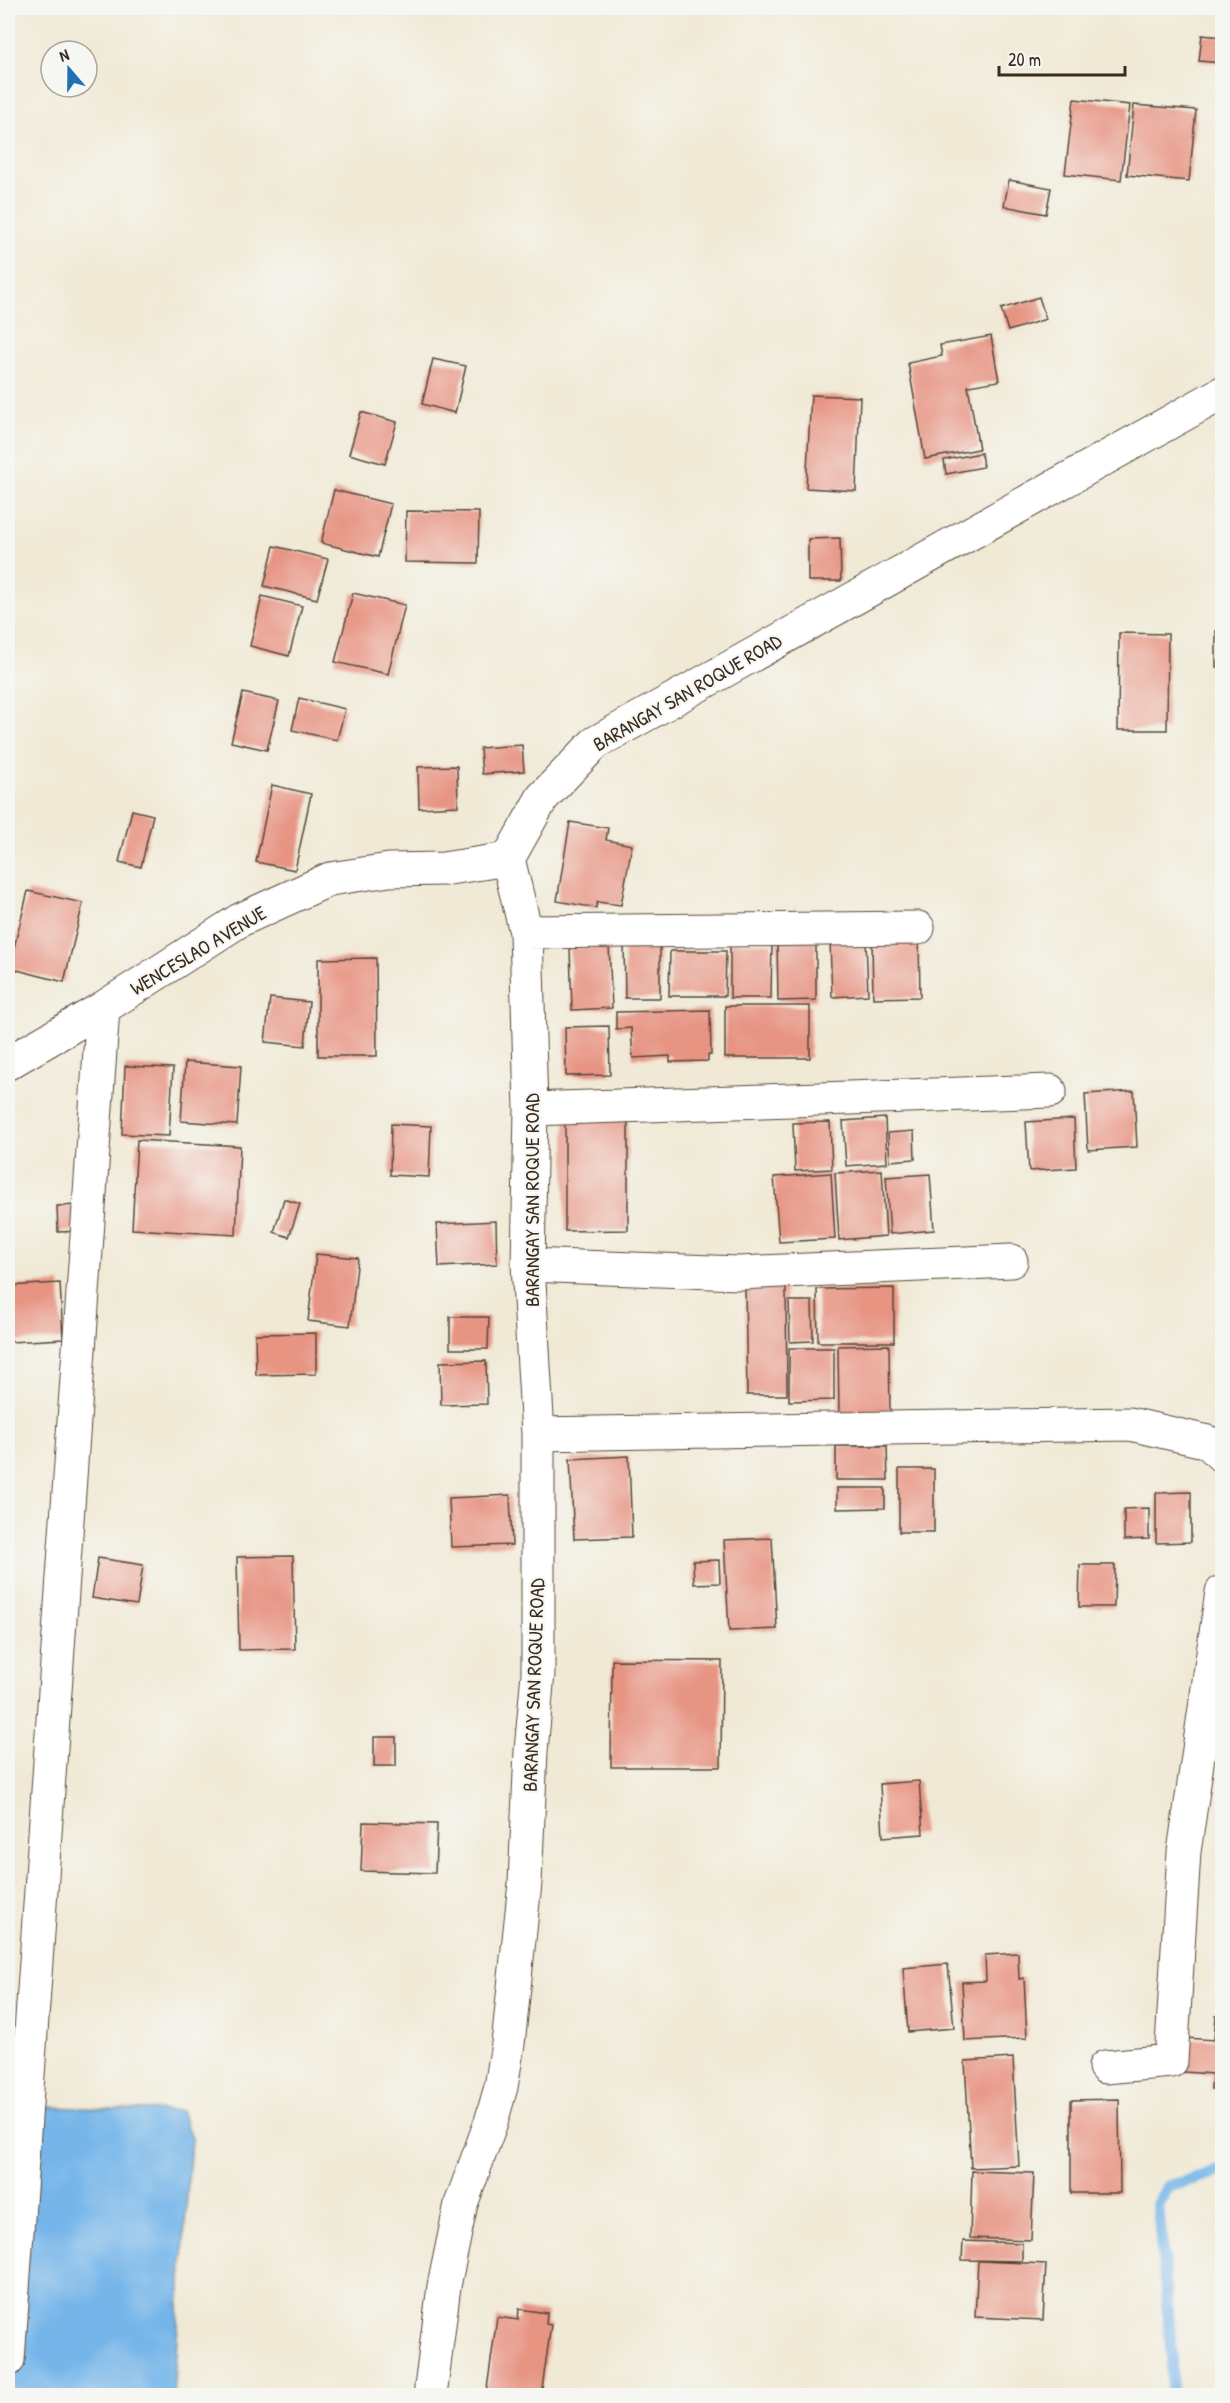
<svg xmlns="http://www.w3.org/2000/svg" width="1230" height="2403" viewBox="0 0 1230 2403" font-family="'Patrick Hand',sans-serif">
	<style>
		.water { fill: #74b5e9; stroke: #587084; stroke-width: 1.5 }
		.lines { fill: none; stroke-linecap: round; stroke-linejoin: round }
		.stream { stroke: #74b5e9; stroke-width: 12 }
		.building { fill: #e79483 }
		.street-casing { stroke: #564739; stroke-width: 35 }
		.street { stroke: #fff; stroke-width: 33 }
		.labels { text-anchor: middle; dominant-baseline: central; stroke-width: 4.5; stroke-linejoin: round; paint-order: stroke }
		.street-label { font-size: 20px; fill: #3b2a1e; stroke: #f6f6f2 }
	</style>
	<rect width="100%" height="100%" fill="#f6f6f2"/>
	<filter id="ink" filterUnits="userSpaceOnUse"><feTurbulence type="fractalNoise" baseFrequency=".0167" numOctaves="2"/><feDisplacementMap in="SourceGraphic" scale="12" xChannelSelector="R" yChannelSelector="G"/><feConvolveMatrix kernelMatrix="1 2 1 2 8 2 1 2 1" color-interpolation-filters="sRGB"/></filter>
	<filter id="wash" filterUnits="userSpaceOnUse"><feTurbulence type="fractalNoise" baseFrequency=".008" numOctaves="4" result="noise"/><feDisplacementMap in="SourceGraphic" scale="24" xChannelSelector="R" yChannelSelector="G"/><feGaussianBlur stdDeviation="1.35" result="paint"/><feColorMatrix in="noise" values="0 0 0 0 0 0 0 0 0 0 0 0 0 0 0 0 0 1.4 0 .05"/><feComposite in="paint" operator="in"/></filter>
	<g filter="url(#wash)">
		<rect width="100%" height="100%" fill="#f0e9d5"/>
		<path class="water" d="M46,2107L181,2111L191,2138L173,2395L13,2396L30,2121Z"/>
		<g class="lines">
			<path class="stream" d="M1172,2396V2357L1158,2205L1167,2187L1222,2170"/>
		</g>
		<g id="blocks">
			<path class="building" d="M1202,35L1222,37V63L1199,61Z
				M1074,99L1130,105L1121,180L1065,174Z
				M1134,105L1196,110L1189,181L1127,175Z
				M1009,180L1051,188L1046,214L1004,206Z
				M1039,297L1046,319L1008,331L1001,309Z
				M991,336L999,381L968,386L979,449L925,459L908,363L942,356L940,345Z
				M433,359L466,366L455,413L422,404Z
				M811,395L860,397L856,491L806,488Z
				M361,412L397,422L385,464L349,454Z
				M981,453L983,467L946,474L944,460Z
				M334,490L391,504L378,557L321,543Z
				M406,511L479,512L478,563L405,562Z
				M840,538L841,581H808V539Z
				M274,546L328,559L317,599L264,586Z
				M353,593L405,605L388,674L335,662Z
				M262,596L302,606L289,656L250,646Z
				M1216,631H1222V667H1216Z
				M1119,633L1168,634L1167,730H1118Z
				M243,693L279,701L267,750L231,742Z
				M299,698L345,709L337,740L292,730Z
				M522,745L524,771L482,774L480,748Z
				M457,766L458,806L419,808L418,767Z
				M272,785L311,794L295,870L256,862Z
				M132,810L153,815L141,867L119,862Z
				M570,822L608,828L606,840L632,845L621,905L597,902L596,908L557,901Z
				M28,891L83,903L64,982L9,968Z
				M919,938L920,997L873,998L872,940Z
				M777,939H816V1000L778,1001Z
				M866,939L868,995L832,997L830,941Z
				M660,942V998H625L624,943Z
				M730,942L772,943L771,998H730Z
				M609,946L612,1008L572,1010L570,948Z
				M670,951H726L725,996H669Z
				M376,958L377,1056H318V959Z
				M270,998L309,1002L305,1046L265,1042Z
				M725,1006H810V1058H725Z
				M710,1010L711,1055H708V1061L670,1062V1056L633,1058L631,1028L616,1029V1012Z
				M609,1026L610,1075L566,1076L565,1027Z
				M185,1062L241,1066L237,1125L181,1121Z
				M125,1066L173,1068L169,1136L122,1134Z
				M1134,1091L1137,1147L1088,1150L1085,1094Z
				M628,1118V1230L565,1231V1119Z
				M885,1118L887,1163L846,1166L843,1121Z
				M1074,1119L1076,1168L1029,1171L1026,1122Z
				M830,1122L832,1169L795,1171L793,1123Z
				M391,1124L431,1126L429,1177L390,1175Z
				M914,1131L915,1159L890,1161L888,1133Z
				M137,1140L240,1146L236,1235L132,1229Z
				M882,1170L886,1236L839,1240L835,1173Z
				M831,1173L835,1239L779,1242L774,1177Z
				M930,1174L934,1230L890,1234L886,1177Z
				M284,1199L300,1204L289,1237L274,1232Z
				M80,1205L81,1231L58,1232L57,1206Z
				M496,1221L497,1264L439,1267L437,1224Z
				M316,1254L358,1258L350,1326L308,1321Z
				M60,1283L63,1339L10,1342L8,1286Z
				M786,1287L787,1395H747L745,1288Z
				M894,1288V1342H818L817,1289Z
				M789,1301H812L813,1341L790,1342Z
				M450,1317H489L488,1349H450Z
				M316,1333V1374L256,1375L255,1334Z
				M889,1345L890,1412L839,1414L838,1346Z
				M789,1348H834V1400L789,1401Z
				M486,1361L487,1404L441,1405L440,1362Z
				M836,1446H887L888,1480H836Z
				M629,1456L632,1537L574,1539L570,1459Z
				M899,1469H934V1532H899Z
				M837,1488H885V1508L837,1509Z
				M1191,1492V1542L1156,1543V1493Z
				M510,1495L512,1545L451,1547L449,1498Z
				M1149,1508V1539L1124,1540V1509Z
				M772,1538L777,1629L729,1631L724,1540Z
				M293,1556L295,1649L239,1650L237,1557Z
				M98,1558L143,1565L137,1605L92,1598Z
				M719,1560L720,1583L694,1584L693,1561Z
				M1080,1565H1115L1114,1607H1079Z
				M612,1660L722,1661L721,1767H611Z
				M374,1737H396V1766H374Z
				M919,1781L923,1834L883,1837L880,1784Z
				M363,1822L437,1824L435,1873L361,1871Z
				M1018,1953L1019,1979L1024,1978L1027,2038L965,2041L962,1982L986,1981L985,1955Z
				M1221,1955H1222V1994H1218Z
				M948,1964L954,2028L908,2032L903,1968Z
				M1216,2016L1222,2017V2089H1211L1212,2074L1184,2072L1186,2038L1214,2040Z
				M1013,2058L1019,2166L971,2168L965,2061Z
				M1119,2099L1120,2193H1071V2100Z
				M972,2171L1034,2173L1031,2240L970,2238Z
				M963,2241L1022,2243V2261L962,2260Z
				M978,2261L1046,2264L1043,2320L975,2317Z
				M519,2309L547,2313L546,2324L551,2325L541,2396H486L497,2317L518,2320Z
				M544,2390L574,2394V2396H543Z"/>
		</g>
	</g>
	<g filter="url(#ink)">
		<use href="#blocks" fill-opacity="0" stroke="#564739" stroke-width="1.5"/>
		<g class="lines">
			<g class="street-casing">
				<path id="street" d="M526,932L918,928
					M8,1063L103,1008L240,920L330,879L389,870L443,869L508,859
					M531,1109L1050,1091
					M528,1265L739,1273L1011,1261
					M538,1434L1130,1424L1208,1442L1222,1456
					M1105,2067L1171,2061L1184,1852L1222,1592
					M8,2360L103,1008
					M430,2396L444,2286L461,2204L491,2122L501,2087L508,2044L525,1883L531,1751L538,1673V1434L528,1265L531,1109L526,932L508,859L542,798L595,743L1222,393"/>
			</g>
			<use href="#street" class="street"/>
		</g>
	</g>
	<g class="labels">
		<g class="street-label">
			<text transform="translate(687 692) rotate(-30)">BARANGAY SAN ROQUE ROAD</text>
			<text transform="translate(198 950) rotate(-31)">WENCESLAO AVENUE</text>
			<text transform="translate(531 1200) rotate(-90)">BARANGAY SAN ROQUE ROAD</text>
			<text transform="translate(533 1685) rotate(-88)">BARANGAY SAN ROQUE ROAD</text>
		</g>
	</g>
	<rect width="1230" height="2403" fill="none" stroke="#f6f6f2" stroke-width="30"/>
	<g transform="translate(69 69) rotate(340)"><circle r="28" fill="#f6f6f2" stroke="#aba49d" stroke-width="1.5"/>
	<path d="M0-4.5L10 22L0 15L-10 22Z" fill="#1f6fb2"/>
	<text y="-9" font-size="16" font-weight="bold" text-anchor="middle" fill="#3b2a1e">N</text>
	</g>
	<path d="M999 66v9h126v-9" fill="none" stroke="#3b2a1e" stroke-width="3"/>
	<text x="1008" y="66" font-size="18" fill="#3b2a1e" stroke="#f6f6f2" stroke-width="4.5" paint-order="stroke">20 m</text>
</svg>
